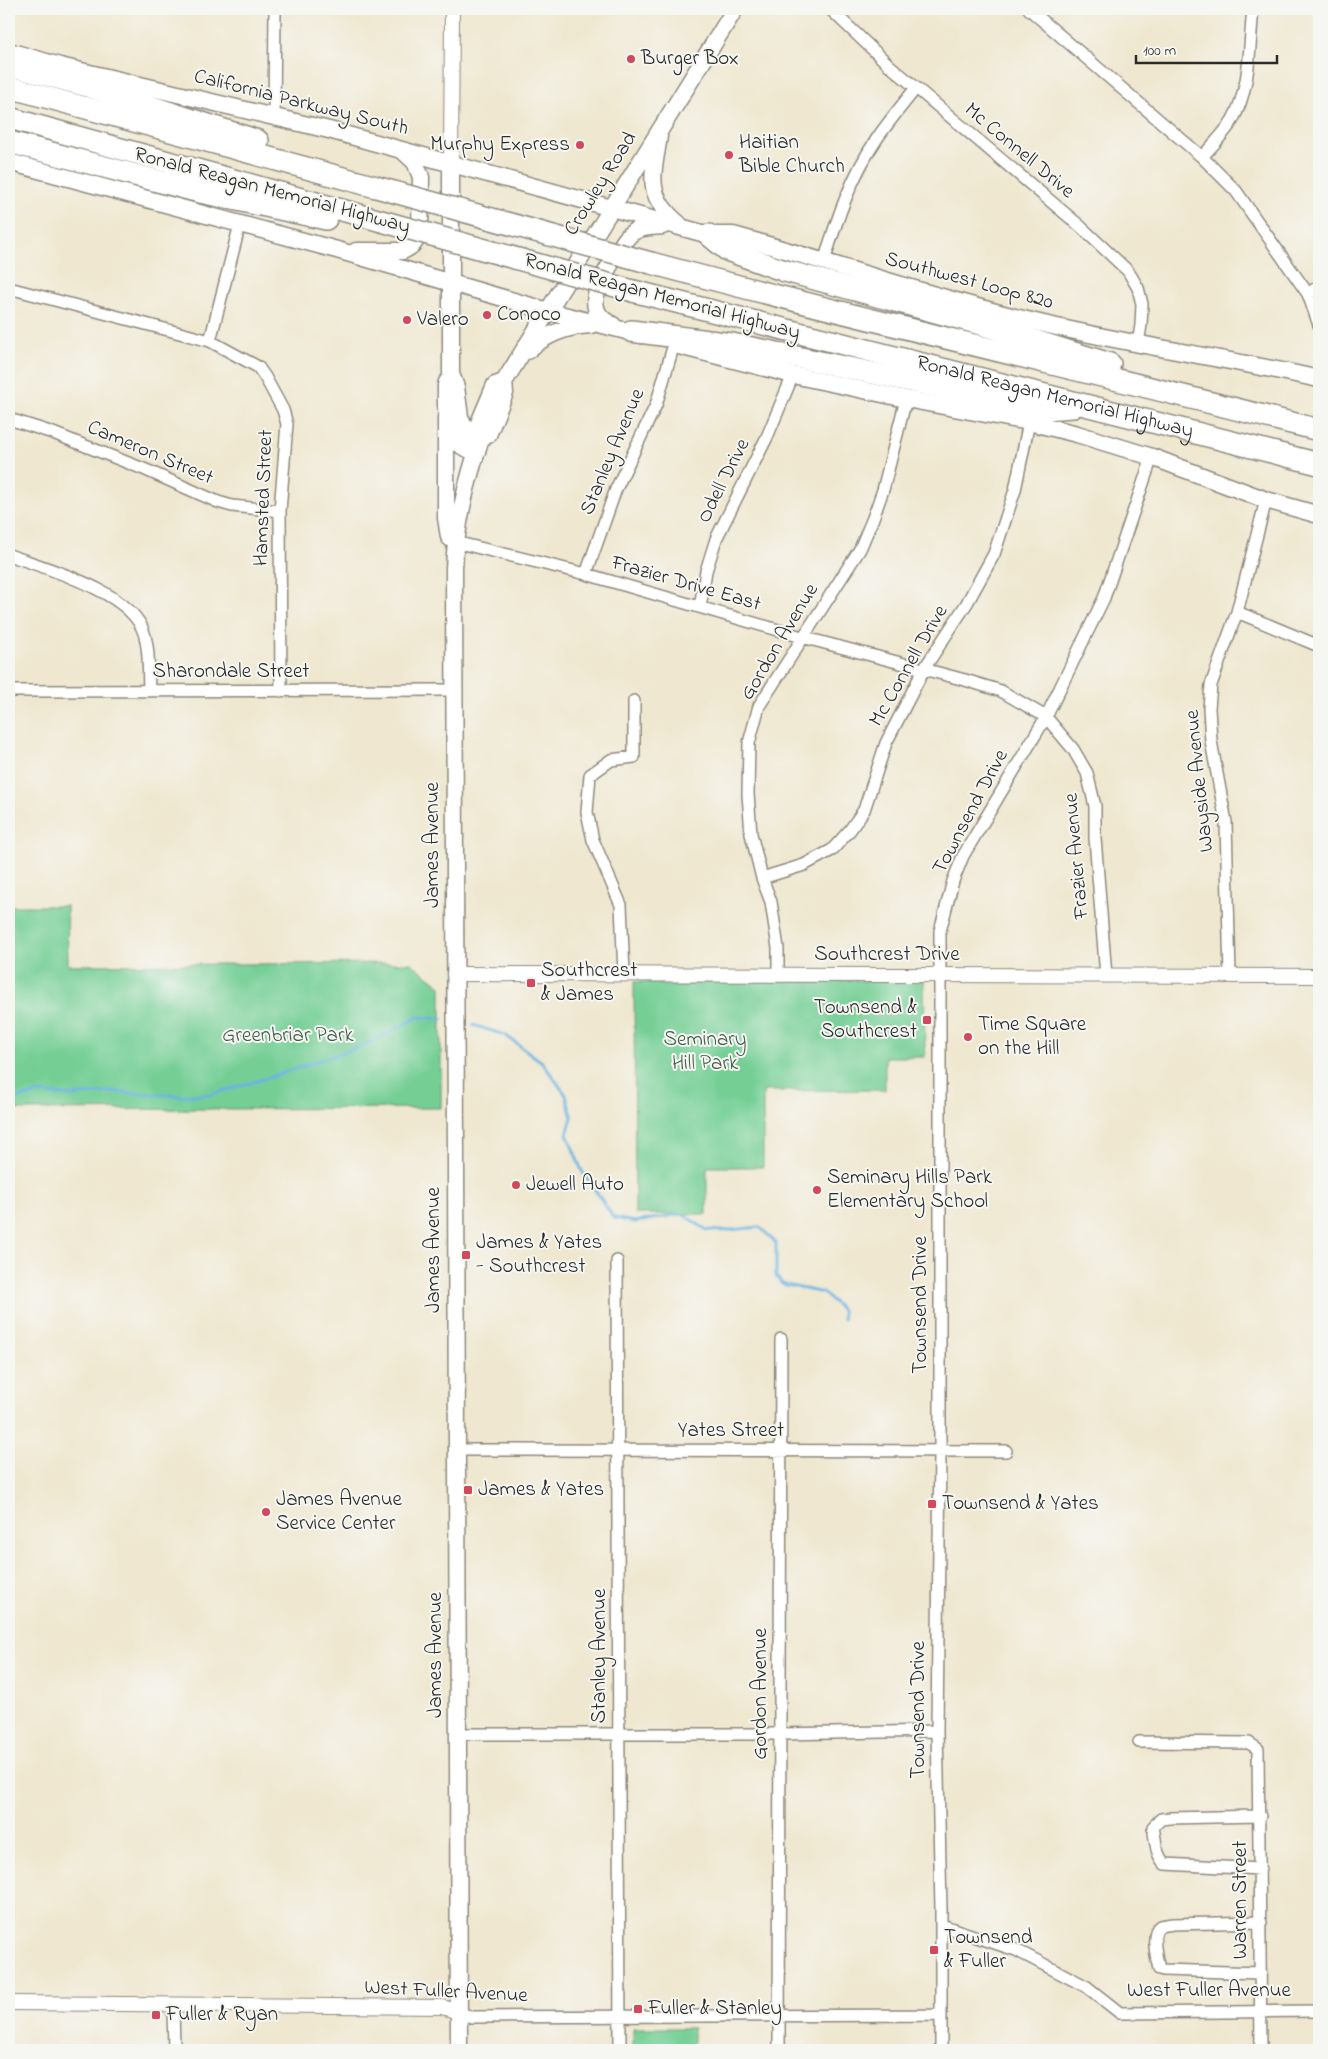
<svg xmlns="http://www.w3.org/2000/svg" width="1328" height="2059" viewBox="0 0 1328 2059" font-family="'Indie Flower',sans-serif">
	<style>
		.green { fill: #75cf95; stroke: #507d60 }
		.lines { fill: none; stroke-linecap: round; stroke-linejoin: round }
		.stream { stroke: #6bb3e2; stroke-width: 3 }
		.minor-casing { stroke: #8d897d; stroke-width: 14 }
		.tertiary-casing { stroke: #8d897d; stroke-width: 16 }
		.secondary-casing { stroke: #8d897d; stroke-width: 19 }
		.motorway-casing { stroke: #8d897d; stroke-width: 24 }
		.minor { stroke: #fff; stroke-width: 11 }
		.tertiary { stroke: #fff; stroke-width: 14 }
		.secondary { stroke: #fff; stroke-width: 16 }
		.motorway { stroke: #fff; stroke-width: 21 }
		.motorway-bridge-casing { stroke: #8d897d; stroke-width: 24; stroke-linecap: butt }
		.motorway-bridge { stroke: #fff; stroke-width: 21 }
		.poi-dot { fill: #d1495b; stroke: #f6f6f2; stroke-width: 2 }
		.labels { text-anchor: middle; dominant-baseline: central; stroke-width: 4; stroke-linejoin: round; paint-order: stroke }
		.poi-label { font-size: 21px; fill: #2b2b2b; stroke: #f6f6f2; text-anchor: start }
		.street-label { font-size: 21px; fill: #2b2b2b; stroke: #f6f6f2 }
		.park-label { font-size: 21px; fill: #415c4b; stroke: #f6f6f2 }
	</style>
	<rect width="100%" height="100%" fill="#f6f6f2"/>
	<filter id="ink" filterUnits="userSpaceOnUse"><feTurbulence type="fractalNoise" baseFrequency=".02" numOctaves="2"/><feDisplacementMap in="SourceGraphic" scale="10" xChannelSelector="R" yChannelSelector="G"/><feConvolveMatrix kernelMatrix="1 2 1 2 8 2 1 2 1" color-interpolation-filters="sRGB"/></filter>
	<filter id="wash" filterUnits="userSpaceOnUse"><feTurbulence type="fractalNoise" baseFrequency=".0096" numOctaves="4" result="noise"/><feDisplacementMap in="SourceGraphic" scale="20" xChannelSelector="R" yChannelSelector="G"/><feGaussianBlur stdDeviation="1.12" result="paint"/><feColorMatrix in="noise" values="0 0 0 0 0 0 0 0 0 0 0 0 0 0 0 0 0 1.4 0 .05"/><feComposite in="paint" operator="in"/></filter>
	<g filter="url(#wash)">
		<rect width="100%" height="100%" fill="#efe7cf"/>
		<path class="green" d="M9,906H67L68,965L411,963L441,986V1108L9,1110Z
			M924,980L925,1057H885V1090L763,1091V1167H707V1214H635L634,982Z
			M633,2028H693V2050H633Z"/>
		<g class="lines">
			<path class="stream" d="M473,1025L505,1035L542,1062L566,1095L572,1118L567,1134L582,1171L614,1218L635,1222L682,1214L707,1230L721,1231L760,1227L776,1243V1276L782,1284L823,1293L842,1310L843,1319
				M9,1100L40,1093L71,1096L114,1092L182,1096L212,1094L271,1077L365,1045L418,1017L442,1019"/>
		</g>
	</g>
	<g filter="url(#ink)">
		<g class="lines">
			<g class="minor-casing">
				<path id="minor" d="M830,9L889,65L1080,226L1128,271L1138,288L1142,304L1141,325L1138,344
					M1029,9L1202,157L1236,191L1308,294L1319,325
					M274,118L275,9
					M1202,157C1212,146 1224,134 1232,121C1251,88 1249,46 1253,9
					M824,262C837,218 852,175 878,137C890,120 903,104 916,88
					M9,288L210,341L258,367L265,377L283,410L287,424L280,511L281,691
					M1308,294L1319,286
					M210,341L240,224
					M9,419L53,433L146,470L218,502L232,506L280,511
					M455,542L586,574L802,637L965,680L1001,691L1046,717L1073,749L1087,773L1095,806V838L1106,976
					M9,555C47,569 131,591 144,633C150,651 148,672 149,690
					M586,574L616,489L656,405L674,344
					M700,607L706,571L716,539L767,437L793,375
					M1237,612L1319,646
					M9,691L453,690
					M762,878L804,865L832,850L850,830L864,810L886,743L924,669L967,603L994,554L1015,490L1029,422
					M624,974L621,905L593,840L587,812L590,775L611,760L634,757V701
					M778,975V948L771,902L762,878L751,834L748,794L749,743L759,706L860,549L873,518L883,490L906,399
					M1230,976L1226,822L1211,741L1209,708L1211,685L1237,612L1266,500
					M617,1261L620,2050
					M456,1450L1006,1451
					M458,1734H780L937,1731
					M1139,1742L1249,1743L1258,1749L1261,2050
					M1260,1816L1170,1818L1161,1819L1153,1827C1156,1841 1155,1854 1165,1864L1260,1869
					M1261,1922L1172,1924C1169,1925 1164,1925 1160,1926C1150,1932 1157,1960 1159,1969L1163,1970L1261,1973
					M941,1925L1016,1950L1087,1987L1120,2013L1319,2011
					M173,2005L174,2050
					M459,2012L471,2017L941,2015
					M779,2050L781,1339
					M941,2050V1909L937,1731L940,1450V931L953,881L963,856L1046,717L1104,598L1152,457"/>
			</g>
			<g class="tertiary-casing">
				<path id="tertiary" d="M451,163L452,9
					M454,974L1319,976
					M9,2003L442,2007L459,2012"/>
			</g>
			<g class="secondary-casing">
				<path id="secondary" d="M9,51L60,66L329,130L709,235H733C831,262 928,296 1027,320C1123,344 1222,357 1319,379
					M659,136C653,176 644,195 679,224
					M9,162L337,250L548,311L642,335
					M451,163V374L456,387L460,417L474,445
					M356,251H402C412,247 416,242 420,232L421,177L415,162L402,150
					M613,325C580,311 601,280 613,260C619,251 624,238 633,232C642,226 653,227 663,226
					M675,345L793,375L906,399L1029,422L1077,434L1152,457L1266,500L1319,515
					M527,351C545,335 567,326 591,325
					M447,382L446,385C446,405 443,434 462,446C466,449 472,450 477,452
					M446,417V518L449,537L455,542
					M481,438L476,430L495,385L504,382L735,9
					M459,2050L454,568C456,523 467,481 481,438L488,435L505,393L504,382"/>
			</g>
			<g class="motorway-casing">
				<g id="motorway">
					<path d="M9,65L84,85L258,141"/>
					<path d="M9,87L376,187"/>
					<path d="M9,118L367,217"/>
					<path d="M9,142L200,192L326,219"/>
					<path d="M709,235L727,250L782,270L977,323L1110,364"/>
					<path d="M651,263C873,323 1097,373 1319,430"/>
					<path id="s1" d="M633,291L1319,464"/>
					<path d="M631,331L732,344L777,353L1044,409L1073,407"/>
				</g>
			</g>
			<use href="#minor" class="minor"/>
			<use href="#tertiary" class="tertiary"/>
			<use href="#secondary" class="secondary"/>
			<use href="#motorway" class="motorway"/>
			<g class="motorway-bridge-casing">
				<path id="motorway-bridge" d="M376,187L651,263
					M367,217L633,291"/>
			</g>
			<use href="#motorway-bridge" class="motorway-bridge"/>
		</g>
	</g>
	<g class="poi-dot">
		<circle cx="631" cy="59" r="5"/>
		<circle cx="580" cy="145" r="5"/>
		<circle cx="729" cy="155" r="5"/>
		<circle cx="487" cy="315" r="5"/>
		<circle cx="407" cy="320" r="5"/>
		<rect x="526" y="978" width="10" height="10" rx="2.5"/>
		<rect x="922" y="1015" width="10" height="10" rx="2.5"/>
		<circle cx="968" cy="1037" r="5"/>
		<circle cx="516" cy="1185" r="5"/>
		<circle cx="817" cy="1190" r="5"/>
		<rect x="461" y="1250" width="10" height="10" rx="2.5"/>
		<rect x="463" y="1485" width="10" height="10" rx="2.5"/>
		<rect x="927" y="1499" width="10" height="10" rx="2.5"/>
		<circle cx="266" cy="1512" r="5"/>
		<rect x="929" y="1945" width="10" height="10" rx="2.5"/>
		<rect x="633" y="2004" width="10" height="10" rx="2.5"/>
		<rect x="151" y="2010" width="10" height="10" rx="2.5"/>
	</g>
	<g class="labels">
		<g class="poi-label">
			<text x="641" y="59">Burger Box</text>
			<text x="739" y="143">Haitian<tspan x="739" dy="24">Bible Church</tspan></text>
			<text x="570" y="145" text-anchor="end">Murphy Express</text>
			<text x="497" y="315">Conoco</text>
			<text x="417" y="320">Valero</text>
			<text x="541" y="971">Southcrest<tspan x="541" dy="24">&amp; James</tspan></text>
			<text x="917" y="1008" text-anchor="end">Townsend &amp;<tspan x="917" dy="24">Southcrest</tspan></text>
			<text x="978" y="1025">Time Square<tspan x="978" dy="24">on the Hill</tspan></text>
			<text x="827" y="1178">Seminary Hills Park<tspan x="827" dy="24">Elementary School</tspan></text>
			<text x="526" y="1185">Jewell Auto</text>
			<text x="476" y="1243">James &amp; Yates<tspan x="476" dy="24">- Southcrest</tspan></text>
			<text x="478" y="1490">James &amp; Yates</text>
			<text x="276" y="1500">James Avenue<tspan x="276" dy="24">Service Center</tspan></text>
			<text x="942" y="1504">Townsend &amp; Yates</text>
			<text x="944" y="1938">Townsend<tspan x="944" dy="24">&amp; Fuller</tspan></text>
			<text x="648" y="2009">Fuller &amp; Stanley</text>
			<text x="166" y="2015">Fuller &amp; Ryan</text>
		</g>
		<g class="street-label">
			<text transform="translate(301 103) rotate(14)">California Parkway South</text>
			<text transform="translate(1019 151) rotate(40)">Mc Connell Drive</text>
			<text transform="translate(601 184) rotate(-58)">Crowley Road</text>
			<text transform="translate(272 191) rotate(15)">Ronald Reagan Memorial Highway</text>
			<text transform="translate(969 281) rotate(15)">Southwest Loop 820</text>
			<text transform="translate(662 297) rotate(15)">Ronald Reagan Memorial Highway</text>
			<text stroke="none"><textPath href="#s1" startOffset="435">Ronald Reagan Memorial Highway</textPath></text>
			<text transform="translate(613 452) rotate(-67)">Stanley Avenue</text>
			<text transform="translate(150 453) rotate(23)">Cameron Street</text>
			<text transform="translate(724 481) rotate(-63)">Odell Drive</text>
			<text transform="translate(264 498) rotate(-88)">Hamsted Street</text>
			<text transform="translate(686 584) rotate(16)">Frazier Drive East</text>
			<text transform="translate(780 642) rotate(-59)">Gordon Avenue</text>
			<text transform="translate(909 666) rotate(-60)">Mc Connell Drive</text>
			<text x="231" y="672">Sharondale Street</text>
			<text transform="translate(1200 781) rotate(-96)">Wayside Avenue</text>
			<text transform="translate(971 812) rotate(-62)">Townsend Drive</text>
			<text transform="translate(433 845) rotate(-90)">James Avenue</text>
			<text transform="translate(1077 856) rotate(-95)">Frazier Avenue</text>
			<text x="887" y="955">Southcrest Drive</text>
			<text transform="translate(434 1250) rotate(-90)">James Avenue</text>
			<text transform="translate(921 1305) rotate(-90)">Townsend Drive</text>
			<text x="731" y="1431">Yates Street</text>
			<text transform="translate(436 1655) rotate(-90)">James Avenue</text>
			<text transform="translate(600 1656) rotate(-90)">Stanley Avenue</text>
			<text transform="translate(761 1694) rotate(-90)">Gordon Avenue</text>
			<text transform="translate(919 1710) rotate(-90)">Townsend Drive</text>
			<text transform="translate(1241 1900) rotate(-90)">Warren Street</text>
			<text x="1209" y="1991">West Fuller Avenue</text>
			<text transform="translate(446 1992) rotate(3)">West Fuller Avenue</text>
		</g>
		<g class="park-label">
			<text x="288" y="1036">Greenbriar Park</text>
			<text x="705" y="1040">Seminary<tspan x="705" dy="24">Hill Park</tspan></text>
		</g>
	</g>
	<rect width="1328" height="2059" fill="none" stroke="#f6f6f2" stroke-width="30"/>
	<path d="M1136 55v8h141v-8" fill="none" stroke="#2b2b2b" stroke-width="2.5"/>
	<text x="1143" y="55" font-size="15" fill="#2b2b2b" stroke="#f6f6f2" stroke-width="4" paint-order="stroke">100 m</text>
</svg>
